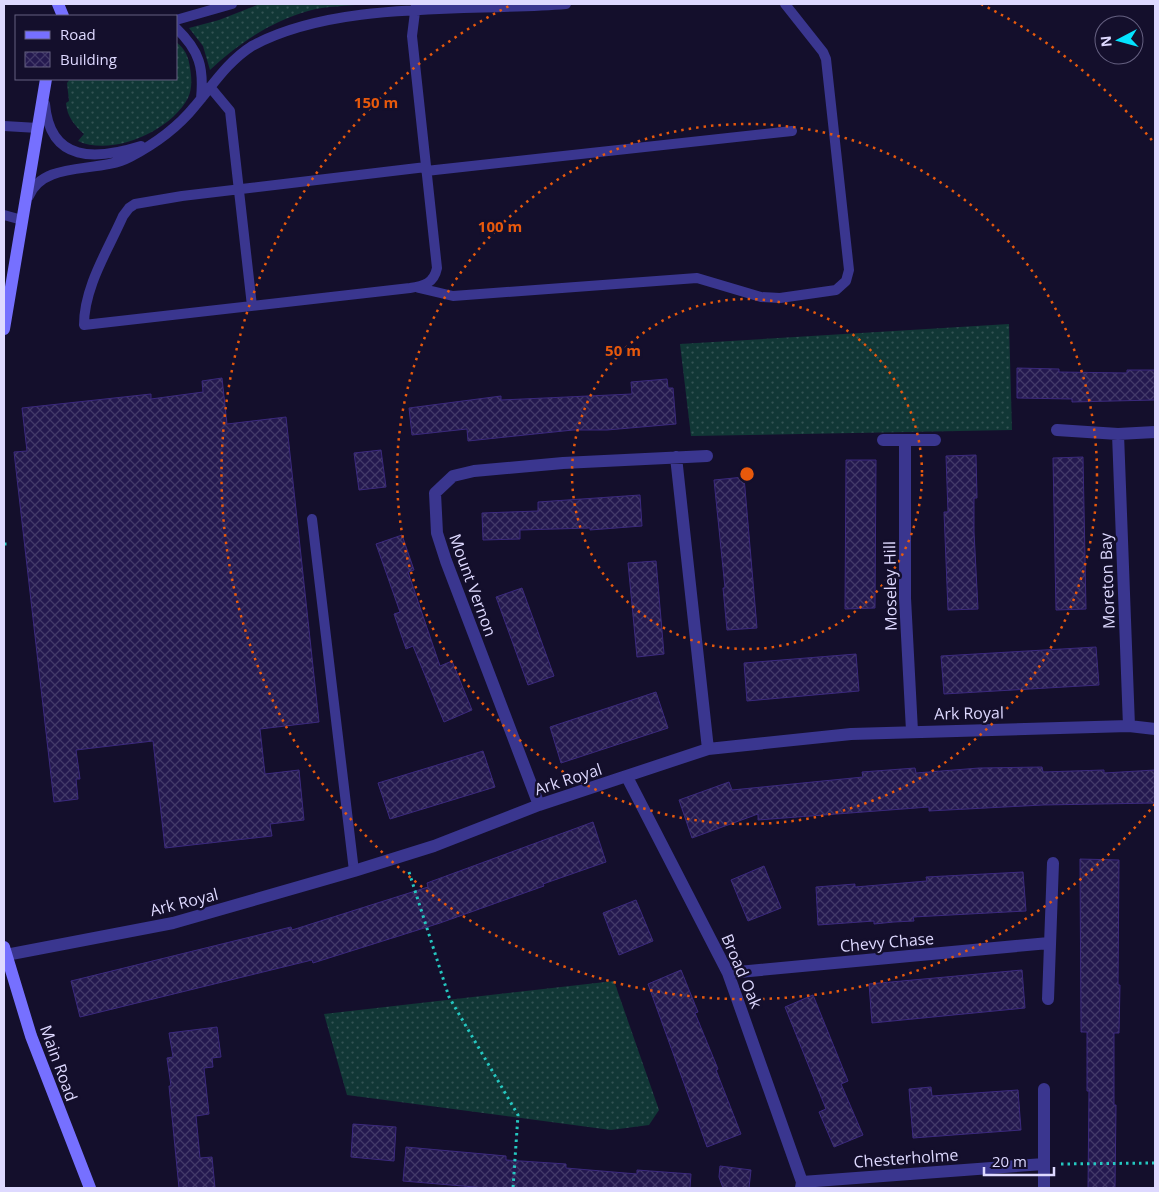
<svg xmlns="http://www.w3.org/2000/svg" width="1159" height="1192" viewBox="0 0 1159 1192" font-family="'Open Sans',sans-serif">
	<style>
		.grass { fill: url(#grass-dots) }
		.building { fill: url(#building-cross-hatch); stroke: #3b297d }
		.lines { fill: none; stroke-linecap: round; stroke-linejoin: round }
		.path { stroke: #25c7c0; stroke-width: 3; stroke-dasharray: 2.5 4; stroke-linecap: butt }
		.lane { stroke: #3a368f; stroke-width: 10 }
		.street { stroke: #3a368f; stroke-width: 12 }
		.secondary { stroke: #7670ff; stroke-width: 12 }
		.ring { fill: none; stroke: #e8590c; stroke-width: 2.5; stroke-dasharray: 2.5 5 }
		.labels { text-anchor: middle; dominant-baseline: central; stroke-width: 5; stroke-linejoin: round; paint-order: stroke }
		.street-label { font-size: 16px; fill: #ded9ff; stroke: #140f2c }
		.centre { fill: #e8590c; stroke: #140f2c; stroke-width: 2.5 }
		.ring-label { font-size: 15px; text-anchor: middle; font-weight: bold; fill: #e8590c; stroke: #140f2c; stroke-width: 5; stroke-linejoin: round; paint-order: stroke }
	</style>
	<defs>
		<pattern id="grass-dots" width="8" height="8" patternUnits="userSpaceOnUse" patternTransform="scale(1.25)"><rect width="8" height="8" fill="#113736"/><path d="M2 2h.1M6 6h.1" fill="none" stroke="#335354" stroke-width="1.8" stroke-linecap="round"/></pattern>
		<pattern id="building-cross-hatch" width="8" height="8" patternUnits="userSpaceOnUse" patternTransform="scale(1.25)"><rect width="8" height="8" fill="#24194f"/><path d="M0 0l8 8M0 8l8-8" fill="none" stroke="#433a69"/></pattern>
	</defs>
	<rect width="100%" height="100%" fill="#140f2c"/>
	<path class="grass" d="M260,4H366C347,6 326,6 308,11C270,22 239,43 210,70L203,46L189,28L219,20Z
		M176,42C185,48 189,58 190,68C192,79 192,89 188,98C171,131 112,157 78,141L84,134C75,126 67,117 66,103L69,101L67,83L70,79H176Z
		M1009,324L1012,430L691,436L680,344Z
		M614,981L659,1110L649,1125L611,1130L347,1095L324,1014Z"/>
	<path class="building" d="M1017,368L1059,369V372L1127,373V370H1155V400L1072,402V399L1017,398Z
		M222,378L227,424L286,417L319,722L260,729L265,774L299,770L304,820L270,824L272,836L165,848L153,741L76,750L80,779H76L78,799L54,802L14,452L27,451L22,408L151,394V399L203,392L202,381Z
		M667,379L668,388H673L676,424L607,430H573L468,441L467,429L412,435L409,408L501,396V400L632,394L631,382Z
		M381,450L386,487L359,490L354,453Z
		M976,455L977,498H974V532L978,609L948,610L944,512H948L946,456Z
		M1083,457L1086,609L1056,610L1053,458Z
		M846,460H876L875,608L845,609Z
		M744,477L757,628L727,630L723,588H725L714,480Z
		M640,495L642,526L590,530V528L520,530V539L483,540L482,513L538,511V502Z
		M402,535L414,570L408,572L440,666L452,661L472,710L444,722L413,646L406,649L394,614L400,612L376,544Z
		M656,561L664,654L637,657L628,563Z
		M522,588L554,676L528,685L496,597Z
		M1096,647L1099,685L944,694L941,656Z
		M856,654L859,691L747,701L744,663Z
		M656,692L668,728L561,763L550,727Z
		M483,751L495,787L390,819L378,783Z
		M1042,767L1043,772L1104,770V773L1155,770V803L1043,805L929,811V807L758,820V814L692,838L679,800L729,782L732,790L863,777L862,772L915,768L916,773L979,768Z
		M593,822L606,862L543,884L544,886L440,923L313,963L312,960L80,1017L71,981L291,927L292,930L428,887L427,883Z
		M1080,859L1119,860L1118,985H1120L1119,1033H1114V1105H1116L1115,1188H1088L1089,1091H1087V1032H1081Z
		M764,866L781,908L748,921L731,880Z
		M1023,872L1026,911L913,917L914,921L894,922L874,924V921L818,925L816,887L855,884V887L927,881L926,877Z
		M636,900L653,941L619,955L603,913Z
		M681,970L698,1012L695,1013L718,1069L716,1070L741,1134L707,1147L648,984Z
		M1022,970L1025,1008L872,1023L869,984Z
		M813,995L848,1081L841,1084L863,1135L834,1147L819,1112L826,1109L785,1007Z
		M217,1027L221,1057L212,1058L213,1067L204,1068L209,1114L196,1116L200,1158L212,1157L215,1188H179L169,1086H171L167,1058L173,1057L169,1033Z
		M931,1087L932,1096L1018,1090L1021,1130L913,1138L909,1089Z
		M353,1124L396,1127L394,1161L351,1157Z
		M406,1147L506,1156V1160L566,1164V1168L637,1174V1170L691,1174L690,1188H486L403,1181Z
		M720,1166L751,1170L749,1188H723L719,1177Z"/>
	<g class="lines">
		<path class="path" d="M4,544H10
			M409,872L449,997L518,1115L513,1188
			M1061,1164L1155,1163"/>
		<path class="lane" d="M416,4L412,36L437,268C434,283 424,286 410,288L84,325C84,287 108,250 123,216L129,208L135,204L182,196L426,167
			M176,20L232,4
			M176,28C200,51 204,68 201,99
			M210,87L230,111L252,306
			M45,104C50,163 96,160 141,146
			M4,126L38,128
			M426,171L792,131
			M29,196C44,160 98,174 130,157C153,145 178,127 195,106C213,85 227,62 252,46C337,0 467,12 566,4
			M4,215L22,220
			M419,288L453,296L697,278L761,297L780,298L836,290L846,281L849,270L826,59L823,52L785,4
			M312,519L354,871"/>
		<path class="street" d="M1057,430L1118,434L1155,432
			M1118,434L1129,726
			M883,440H935
			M905,441V598L912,731
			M676,457L708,749
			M627,777L728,973L802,1182L801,1188
			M539,805L446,561L437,533L435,493L453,476L474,471L563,463L707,456
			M6,955L173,923L354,871L434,846L539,805L708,749L851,734L1129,726L1155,729
			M728,973L1049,943
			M1048,999L1053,863
			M802,1182L1044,1164
			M1044,1188V1089"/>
		<path class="secondary" d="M58,4L63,16
			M4,329L46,79
			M4,947L31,1036L90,1188"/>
	</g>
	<g class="ring">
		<circle cx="747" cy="474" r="175"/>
		<circle cx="747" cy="474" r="350"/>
		<path d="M1155 804A525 525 0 1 1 513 4M981 4A525 525 0 0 1 1155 144"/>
	</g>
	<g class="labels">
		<g class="street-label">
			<text transform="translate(1107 581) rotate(-92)">Moreton Bay</text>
			<text transform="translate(473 585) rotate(70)">Mount Vernon</text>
			<text transform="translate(890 586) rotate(-91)">Moseley Hill</text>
			<text transform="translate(969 713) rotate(-1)">Ark Royal</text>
			<text transform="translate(568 779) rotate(-18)">Ark Royal</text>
			<text transform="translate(184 902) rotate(-14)">Ark Royal</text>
			<text transform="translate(887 942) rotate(-5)">Chevy Chase</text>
			<text transform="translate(742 971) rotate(67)">Broad Oak</text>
			<text transform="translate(59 1063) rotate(70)">Main Road</text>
			<text transform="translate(906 1158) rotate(-4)">Chesterholme</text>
		</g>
	</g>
	<circle cx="747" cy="474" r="8" class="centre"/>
	<g class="ring-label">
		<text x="376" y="108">150 m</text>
		<text x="500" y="232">100 m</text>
		<text x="623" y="356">50 m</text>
	</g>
	<rect width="1159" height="1192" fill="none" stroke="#ded9ff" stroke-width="10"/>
	<rect x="15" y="15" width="162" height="65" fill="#140f2c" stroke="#656080"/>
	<rect x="25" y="31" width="25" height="8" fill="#7670ff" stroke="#656080"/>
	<text x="60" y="40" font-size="15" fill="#ded9ff">Road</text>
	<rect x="25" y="52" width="25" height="15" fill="url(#building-cross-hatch)" stroke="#656080"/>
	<text x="60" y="65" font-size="15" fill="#ded9ff">Building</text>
	<g transform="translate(1119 40) rotate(264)"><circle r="24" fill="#140f2c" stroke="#656080"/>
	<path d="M0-4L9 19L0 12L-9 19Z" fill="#05e3ff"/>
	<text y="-8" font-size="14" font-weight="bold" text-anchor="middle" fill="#ded9ff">N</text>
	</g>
	<path d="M984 1167v8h70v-8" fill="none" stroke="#ded9ff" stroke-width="2.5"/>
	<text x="992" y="1167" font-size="15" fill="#ded9ff" stroke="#140f2c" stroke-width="4" paint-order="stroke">20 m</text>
</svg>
